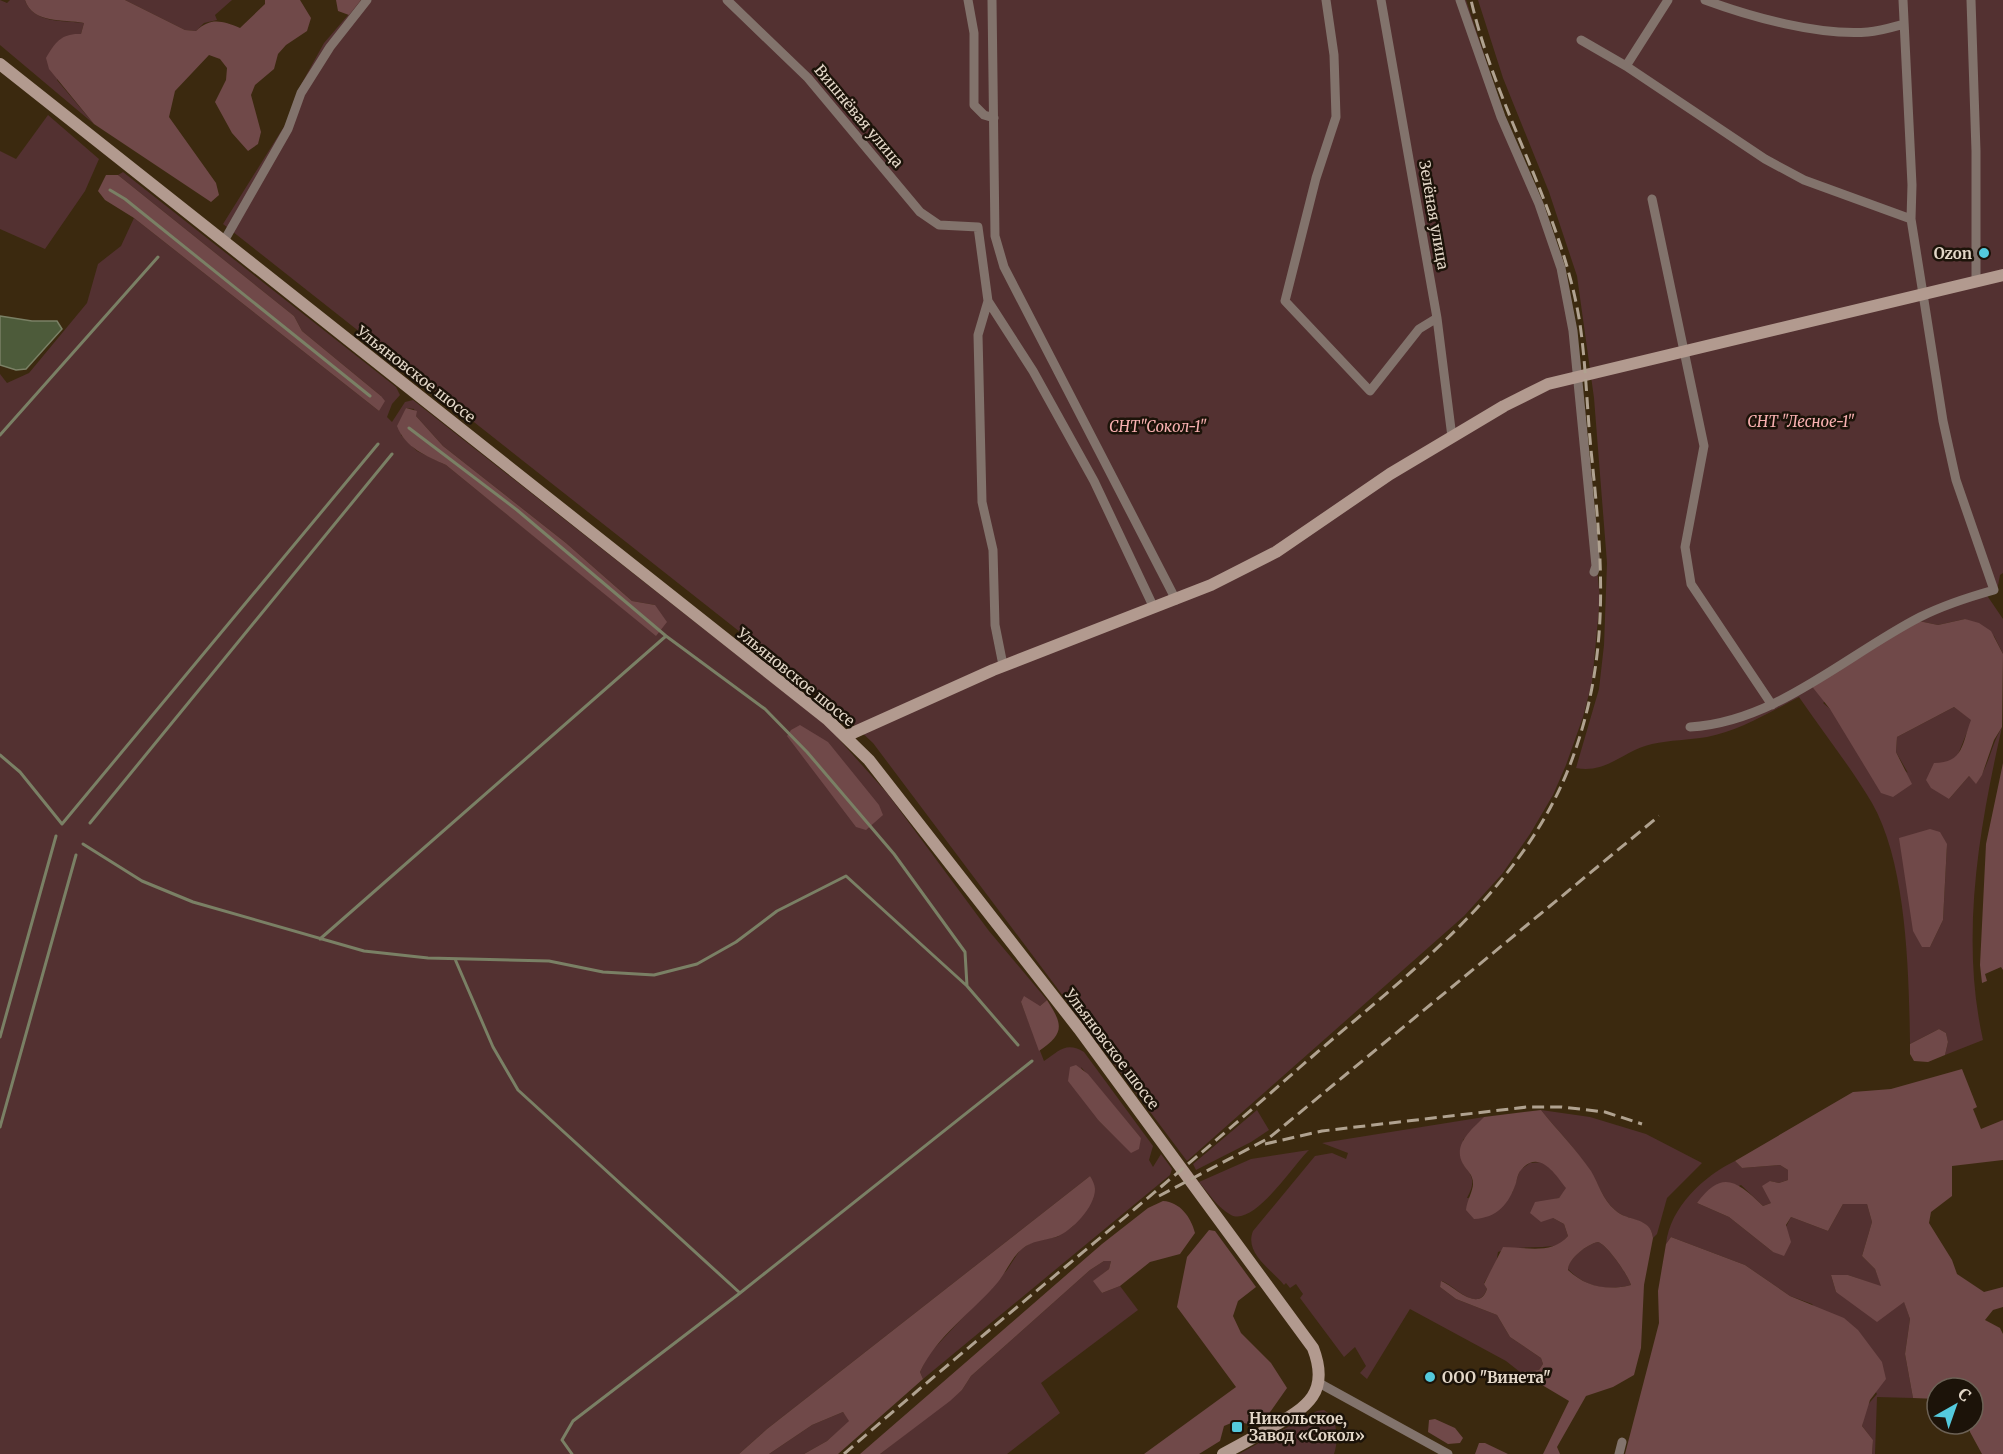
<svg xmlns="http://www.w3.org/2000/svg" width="2003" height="1454" viewBox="0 0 2003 1454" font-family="Merriweather,serif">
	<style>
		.green { fill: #533131; fill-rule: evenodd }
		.forest { fill: #704949; fill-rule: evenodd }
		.water { fill: #4d5b3a; stroke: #7a8065; stroke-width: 1.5 }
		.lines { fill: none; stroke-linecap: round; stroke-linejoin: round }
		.stream { stroke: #7a8065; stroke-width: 3 }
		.street { stroke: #82736c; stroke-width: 9 }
		.secondary { stroke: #b29a8f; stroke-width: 12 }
		.rail { stroke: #b0a290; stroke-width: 3; stroke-dasharray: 12 6; stroke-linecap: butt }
		.poi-dot { fill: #54cadd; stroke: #1c1309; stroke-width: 2 }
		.labels { text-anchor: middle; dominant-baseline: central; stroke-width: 5; stroke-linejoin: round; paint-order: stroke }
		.street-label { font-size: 15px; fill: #e3d7c8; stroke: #1c1309 }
		.poi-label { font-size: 15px; font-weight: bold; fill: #e3d7c8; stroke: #1c1309; text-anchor: start }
		.park-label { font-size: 15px; font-style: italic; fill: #f9b1b1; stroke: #1c1309 }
	</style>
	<rect width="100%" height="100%" fill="#3b290f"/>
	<path class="green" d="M0,0L7,3L10,0H25C33,24 63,20 84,23L81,34L57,80L94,124L0,45Z
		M125,0H232L215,15L217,20L204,23L196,31L185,30Z
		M361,0H1466L1506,121L1568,281L1600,598L1592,682L1583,717L1566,765L1553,795L1530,834L1502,874L1464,916L1187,1161L873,743L840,712L735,628L223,224L290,117L297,92L324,43Z
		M1478,0H2003V573L2000,575L1997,591L1986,594L2003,619V654L1994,636L1965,619L1938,625L1914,620L1823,703L1908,773L1896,752L1897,737L1954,707L1972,720L1957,757L1949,763V799L1969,776L1976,783C1989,767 1991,745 2002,727C1979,829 1960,937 1983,1040L1945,1055L1948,1042L1946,1033L1939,1029L1910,1044C1909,974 1907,864 1872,803C1850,766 1823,732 1799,697C1770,712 1739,731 1707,737C1689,740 1670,740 1652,744C1624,750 1607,774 1576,768L1599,689L1604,645L1607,563L1594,398L1577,276L1549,192L1503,78ZM1947,844L1943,920L1930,947Z
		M48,115L99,159L85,191L45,249L0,229V151L16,159Z
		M123,172L396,387L400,395L392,404L387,417L392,422L405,402L413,400L828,727L887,793L989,931L1047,1000L1040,1006L1021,1002L1044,1061C1059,1051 1066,1041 1084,1052L1153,1146L1149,1160L1153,1167L1161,1154L1172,1169L1170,1175L923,1379L920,1372L928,1355L1007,1270L1020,1250L1034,1241L1057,1237L1073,1226L1095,1189L1090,1176L767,1429L739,1454H0V374L7,383L29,373L87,303L98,264L121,246L134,218L379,411L381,396L302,331L294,316L118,175ZM406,408L414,409L416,416L443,446L566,543L632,601L655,605L656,635L446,465L417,451L401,435ZM1081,1067L1141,1138L1131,1152L1099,1121Z
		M1257,1110L1269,1130L1251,1142L1196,1170L1193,1164Z
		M1541,1110L1590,1117L1646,1134L1702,1163L1667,1198L1657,1234L1653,1238C1651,1217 1627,1222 1615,1210C1602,1199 1599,1184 1590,1171C1576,1149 1557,1130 1541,1110Z
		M1484,1117L1463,1140V1164C1474,1176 1475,1184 1467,1198L1512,1193L1520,1170L1530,1163L1542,1162L1552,1168L1567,1188L1559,1198L1548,1201L1553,1218L1564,1224L1568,1236L1560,1245C1540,1249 1516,1245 1498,1252L1496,1264L1484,1283L1487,1289C1478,1314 1455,1286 1442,1281L1440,1287L1456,1299L1497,1315L1510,1337L1541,1358L1543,1364L1539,1370L1520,1372L1506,1361L1410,1309L1367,1379L1360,1373L1366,1366L1355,1347L1344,1357L1300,1298L1303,1294L1296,1284L1290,1288L1286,1283L1284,1285C1271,1269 1244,1253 1253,1231L1315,1156L1332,1153L1346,1159L1348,1153L1322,1143Z
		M1309,1150C1294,1164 1254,1227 1231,1215C1218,1208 1209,1194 1199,1182L1251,1159Z
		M1735,1161L1742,1168L1780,1165L1788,1170V1180L1779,1183L1770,1181L1771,1203L1763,1206L1741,1185L1697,1203L1729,1217L1773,1252L1791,1217L1828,1231L1843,1204H1867L1872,1222L1862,1256L1875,1269L1882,1287L1848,1275H1831L1836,1292L1890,1310L1904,1301L1910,1319L1905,1354L1913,1398L1877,1397L1875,1454H1872L1873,1440L1862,1426L1865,1408L1877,1394L1812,1304L1790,1296L1745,1265L1671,1237L1666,1244C1670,1207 1704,1176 1735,1161Z
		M1598,1242C1608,1245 1629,1277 1631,1285C1607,1291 1586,1288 1568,1269C1568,1259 1587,1244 1598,1242Z
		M1104,1261H1111L1109,1269L1094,1281L1102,1293L1120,1286L1138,1310L1041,1383L1060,1413L1007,1454H880L962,1390L971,1376L1090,1270Z
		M1324,1410C1338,1419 1339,1439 1334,1454H1239L1317,1411Z
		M843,1412L850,1421L827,1441L804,1454H769L812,1425Z"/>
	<path class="forest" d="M25,0H125L185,30L196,31C211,17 222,21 240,28L265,4V0H300L311,18L307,31L286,45L278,54L274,69L255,85L251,95L261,132L258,144L248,151L232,133L215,102L226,80L227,68L220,59L209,55L175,91L169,117L216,183L219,195L211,202L94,124L49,69L46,58C55,42 62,33 81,34L84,23C63,19 33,24 25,0Z
		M336,0H361L349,15L338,11Z
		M106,175H118L294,316L302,331L381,396L385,401L379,411L134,218L105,200L98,191Z
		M406,408L417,411L416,416L443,446L566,543L632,601L655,605L667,622L656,636L446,465C427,456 405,448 397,426Z
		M1965,619L1979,623L1991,631L2003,654L2002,727L1994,740L1982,775L1976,784L1969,776L1949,799L1931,788L1926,780L1934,763C1964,763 1962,743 1971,720L1954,707L1897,737L1896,752L1912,784L1893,797L1881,793L1830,709L1810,684L1914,620L1938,625Z
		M800,725L828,742L879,805L883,815L866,830L856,827L787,736L791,730Z
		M2003,763V970L2001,967L1985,974L1987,981L1982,983L1980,965L1986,844Z
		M1930,829L1940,832L1947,844L1943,920L1930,947H1922L1913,931L1899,838Z
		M1024,996L1040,1006L1047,1000C1063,1025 1065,1033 1039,1051L1021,1002Z
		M1939,1029L1946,1033L1948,1042L1945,1055L1928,1062L1914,1061L1910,1054V1044Z
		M1076,1065L1088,1074L1141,1138L1139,1149L1131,1153L1099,1121L1068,1081L1070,1067Z
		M1962,1069L1977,1107L1973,1109L1981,1129L2003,1120V1160L1952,1166V1196L1931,1212L1929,1223L1952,1260L1957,1274L1984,1292L2003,1287V1307L1993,1310L1985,1320L2000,1328L2003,1334V1454H1982L1970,1432V1424H1973V1388H1937V1399L1913,1398L1905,1354L1910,1319L1904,1302L1877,1322L1836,1292L1831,1275H1848L1881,1286L1875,1269L1862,1256L1872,1222L1867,1204H1843L1828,1231L1791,1217L1786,1225L1791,1242L1784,1256L1773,1252L1729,1217L1697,1203C1722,1169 1737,1181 1763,1206L1771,1203L1762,1186L1770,1181L1779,1183L1788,1180V1170L1780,1165L1742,1168L1735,1161L1853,1092L1891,1089Z
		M1541,1110C1557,1130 1576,1149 1591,1171C1599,1184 1602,1199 1615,1210C1627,1222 1651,1216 1653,1238L1644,1285L1641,1348L1634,1375L1613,1387L1586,1396L1557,1447L1560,1454H1543L1569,1401L1520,1372L1539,1370L1543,1364L1541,1358L1510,1337L1497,1315L1456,1299L1440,1287L1441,1281C1454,1286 1479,1314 1487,1289L1484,1284L1503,1247C1525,1247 1552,1255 1568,1236L1564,1224L1553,1218L1541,1222L1530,1213L1535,1202L1559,1198L1566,1188C1556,1175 1539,1148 1521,1170C1518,1173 1517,1179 1516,1183C1509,1204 1497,1218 1474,1219L1466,1210C1467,1200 1473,1191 1473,1184C1473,1174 1467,1171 1463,1164C1452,1145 1472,1129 1484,1117ZM1598,1242C1608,1245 1629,1277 1631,1285C1607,1291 1586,1287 1568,1270C1568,1259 1587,1244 1598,1242Z
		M1090,1176C1092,1179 1095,1185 1095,1189C1095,1207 1072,1231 1056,1237C1043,1241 1033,1240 1022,1249C1012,1257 1006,1272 998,1282C972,1313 938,1334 920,1372L923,1379L838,1454H804L827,1441L849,1421L843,1412L812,1425L769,1454H739L767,1429Z
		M1163,1201C1180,1202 1191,1217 1195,1233L1180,1254L1150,1262L1120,1286L1102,1293L1093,1281L1109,1269L1111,1261H1104L1090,1270L971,1376L962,1390L950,1401L880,1454H860L1102,1244L1148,1208Z
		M1209,1230L1215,1231L1256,1287L1238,1301L1233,1316L1241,1333L1271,1363L1287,1388L1268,1415L1248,1424L1236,1421L1224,1426L1220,1441L1199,1454H1144L1236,1387L1177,1307L1187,1257Z
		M1671,1237L1745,1265L1790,1296L1844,1318L1858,1330L1882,1362L1886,1379L1870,1400L1862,1426L1873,1440L1872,1454H1625L1659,1323L1658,1291L1666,1244Z
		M1435,1419L1455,1428L1463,1438L1460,1443L1448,1444L1428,1432L1429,1420Z
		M1479,1443H1485L1508,1454H1475Z"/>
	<path class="water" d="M0,316L32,321H57L62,329L26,369L16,370L0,365Z"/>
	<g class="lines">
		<path class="stream" d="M110,190L125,199L370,396
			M409,428L517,510L666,636L765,709L807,752L894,854L965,952L967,986
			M0,435L158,257
			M0,755L20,772L62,824L378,444
			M90,823L392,454
			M83,844L142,881L193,902L364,951L428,958L549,961L603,972L654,975L697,964L736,942L777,911L846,876L967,986L1018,1045
			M320,939L666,636
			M455,959L493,1047L518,1090L740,1293
			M0,1037L56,836
			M0,1127L76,855
			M572,1454L562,1440L573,1421L740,1293L1032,1061"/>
		<path class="street" d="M727,0L808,78L920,212L939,225L978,227L988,301L978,335L982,502L993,550L995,625L1003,665
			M968,0L974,33V105L984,115L994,118
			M992,0L995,236L1004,267L1176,600
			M1326,0L1334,55L1336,117L1316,178L1285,301L1370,391L1419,329L1437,318
			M1381,0L1437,318L1452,437
			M1460,0L1501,117L1539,204L1561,268L1573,331L1596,566L1594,572
			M1705,0C1751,17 1819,36 1868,32C1880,31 1893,27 1904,24
			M1971,0L1976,151V282
			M1581,40L1626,66L1765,159L1804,180L1911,219
			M1626,66L1668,0
			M1652,199L1704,446L1685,547L1691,584L1772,705
			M224,241L288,129L301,93L330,47L367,0
			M988,301L1033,371L1094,481L1154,608
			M1690,727C1776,722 1846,655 1920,617C1944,605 1969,597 1994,590L1956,480L1943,421L1923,294L1911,219L1912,185L1903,0
			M1319,1383L1448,1454
			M1619,1454L1622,1442"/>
		<path class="secondary" d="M0,64L827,719L869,760L1079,1029L1313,1348C1330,1392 1308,1407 1272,1427C1256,1436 1240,1445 1223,1454
			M846,736L993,670L1211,585L1276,552L1390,474L1504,406L1548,384L2003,275"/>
		<path class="rail" d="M1265,1144L1322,1131L1527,1107H1562L1605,1112L1642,1124
			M1159,1196L1269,1138L1659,816
			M844,1454C994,1323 1150,1200 1299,1068C1404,976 1526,891 1574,754C1611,649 1602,557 1591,450C1587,409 1586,366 1580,324C1562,210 1497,112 1471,0"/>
	</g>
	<g class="poi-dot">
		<circle cx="1984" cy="253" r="6"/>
		<circle cx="1430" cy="1377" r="6"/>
		<rect x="1231" y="1421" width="12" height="12" rx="3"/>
	</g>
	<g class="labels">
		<g class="street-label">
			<text transform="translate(859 116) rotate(50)">Вишнёвая улица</text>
			<text transform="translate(1434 215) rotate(80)">Зелёная улица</text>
			<text transform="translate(416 374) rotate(38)">Ульяновское шоссе</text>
			<text transform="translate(796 677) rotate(39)">Ульяновское шоссе</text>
			<text transform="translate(1112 1049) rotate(53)">Ульяновское шоссе</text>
		</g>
		<g class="poi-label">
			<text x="1972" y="253" text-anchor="end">Ozon</text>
			<text x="1442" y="1377">ООО "Винета"</text>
			<text x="1249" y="1418">Никольское,<tspan x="1249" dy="17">Завод «Сокол»</tspan></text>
		</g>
		<g class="park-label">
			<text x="1801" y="421">СНТ "Лесное-1"</text>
			<text x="1158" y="426">СНТ"Сокол-1"</text>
		</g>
	</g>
	<g transform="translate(1955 1406) rotate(40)"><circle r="28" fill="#1c1309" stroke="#6c6155" stroke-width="1.5"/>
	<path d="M0-4.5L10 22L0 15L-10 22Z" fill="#54cadd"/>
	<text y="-9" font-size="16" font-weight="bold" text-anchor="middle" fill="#e3d7c8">С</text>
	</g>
</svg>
